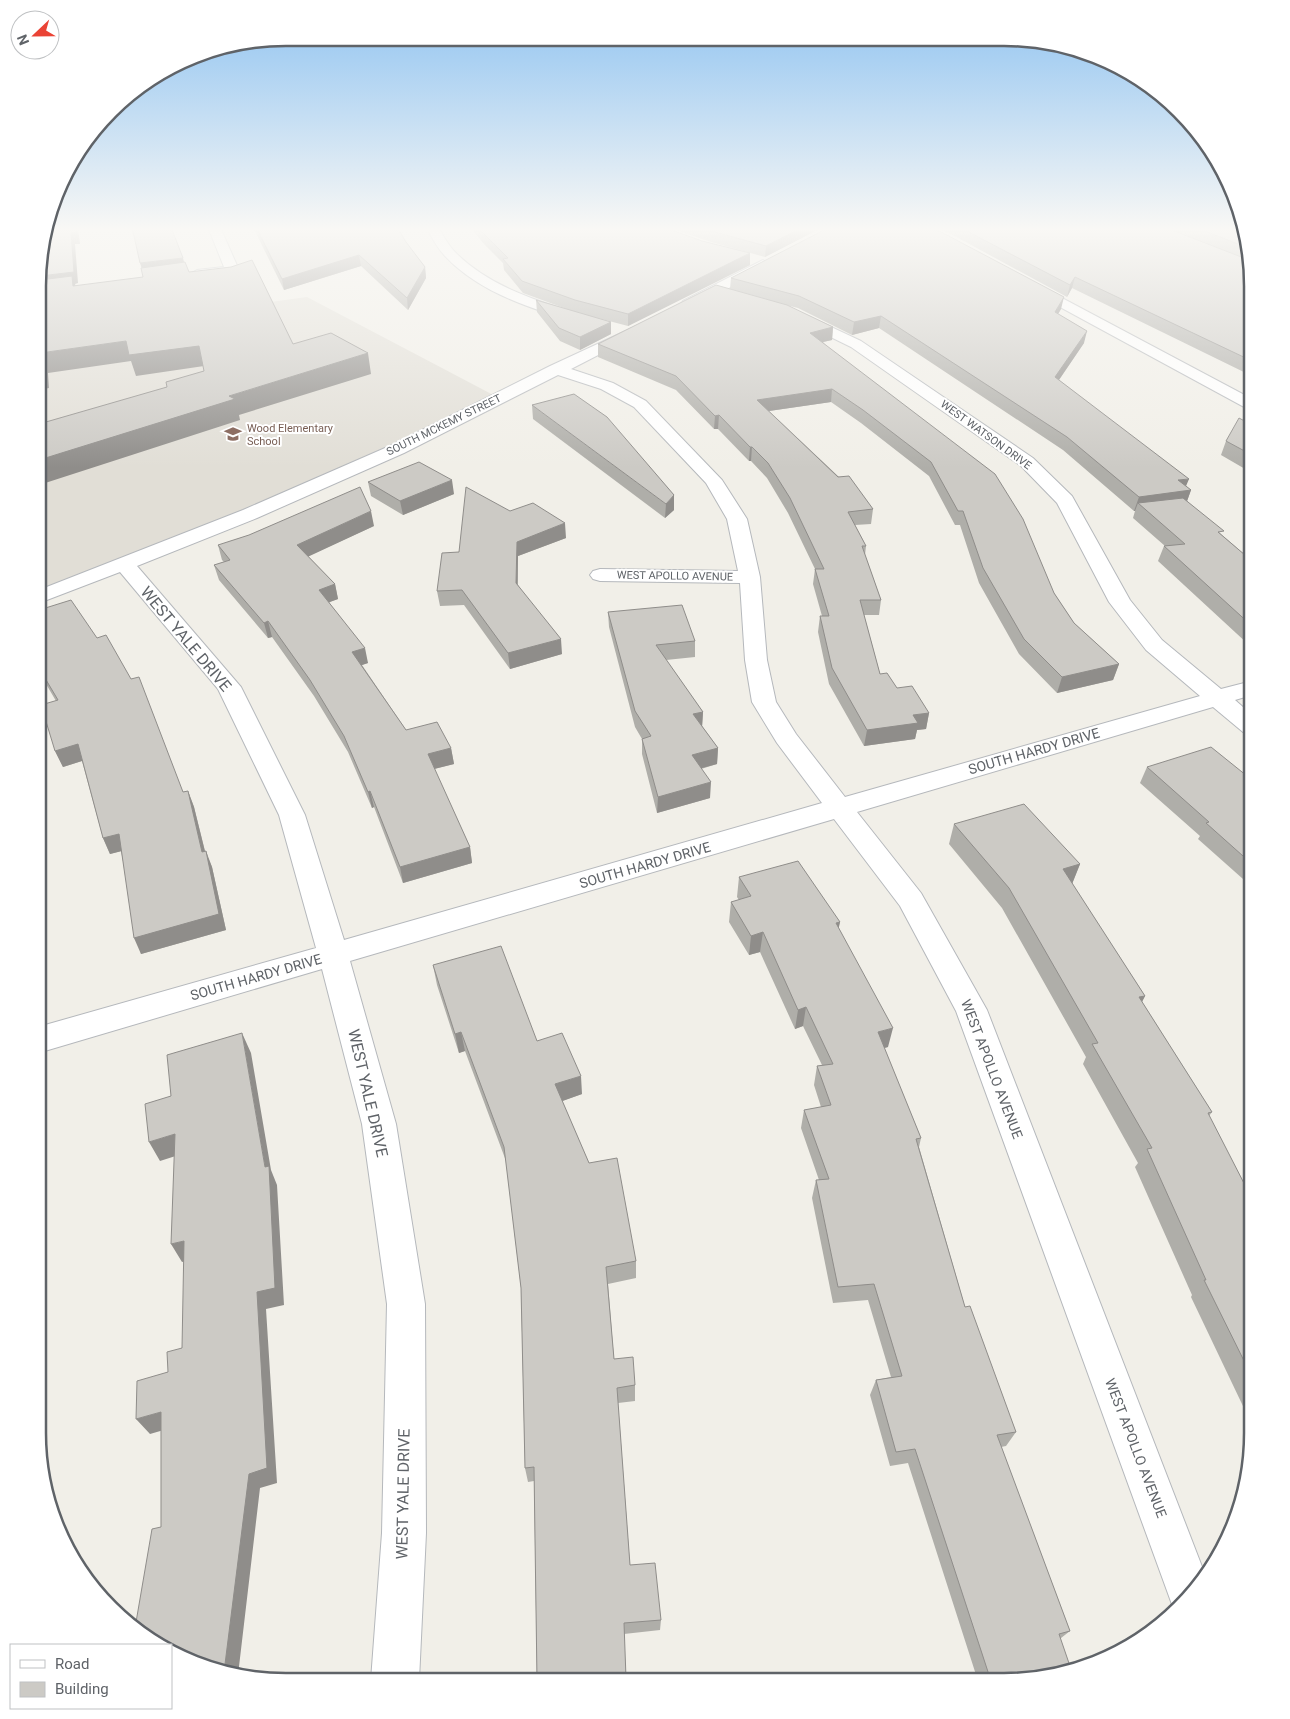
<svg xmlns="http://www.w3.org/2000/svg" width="1290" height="1719" viewBox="0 0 1290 1719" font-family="Roboto,sans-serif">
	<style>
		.education { fill: #e1ded6 }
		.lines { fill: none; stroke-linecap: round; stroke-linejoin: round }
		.minor-casing { stroke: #b5b8bc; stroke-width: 2 }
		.minor { fill: #fff; fill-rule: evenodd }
		.wall { fill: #afaea9 }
		.shaded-wall { fill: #8f8d8a }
		.building { fill: #cccac5; stroke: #8f8d8a }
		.labels { text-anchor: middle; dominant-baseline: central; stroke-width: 4; stroke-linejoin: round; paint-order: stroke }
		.far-street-label { font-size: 11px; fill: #5f6368; stroke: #fff }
		.far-education-label { font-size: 11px; fill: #785e54; stroke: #fff; text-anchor: start }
		.street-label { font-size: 14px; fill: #5f6368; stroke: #fff }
		.near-street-label { font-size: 16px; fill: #5f6368; stroke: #fff }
		.rim { fill: none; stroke: #5f6368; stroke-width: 2.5 }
	</style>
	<rect width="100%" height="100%" fill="#f1efe8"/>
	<path class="education" d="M307,297L499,398L398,449L39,597L40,333Z"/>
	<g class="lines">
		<g class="minor-casing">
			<path id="minor" d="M208,227H220L239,270L237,273L197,278L190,274L197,270L224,267Z
				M426,227H438C443,235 447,243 453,250C485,284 533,300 577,313L579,316L577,319C567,322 554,315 544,312C508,300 471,284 445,256C437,248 432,237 426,227Z
				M763,260L769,264L768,267L693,307H683L681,304L683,301Z
				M1030,281L1252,399V410L1246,408L1025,288L1023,285L1025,282Z
				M799,312L861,341L1033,458L1072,496L1130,600L1162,640L1221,689L1252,681V695L1235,700L1252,715V735L1243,732L1213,707L857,812L921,893L987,1010L1206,1577L1176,1611L1174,1610L956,1011L900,906L834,819L350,961L396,1124L425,1304L426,1533L419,1680H371L382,1533L387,1304L362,1124L322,969L38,1053V1027L316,948L279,815L218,689L120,572L39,603V590L243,510L392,445L550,366L632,328L637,329L639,332L637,335L571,369L613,383L646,401L722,480L747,519L760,577L767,660L776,702L796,734L845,797L1200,696L1146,650L1109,602L1057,503L1021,466L851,347L794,319L792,316L794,313ZM558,375L601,389L634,407L706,483L727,519L738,571L600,569L593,571L590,575L593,579L600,581L740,583L745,660L752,702L777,743L822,803L344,940L305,815L241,687L137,566L257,518L404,453Z"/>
		</g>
		<use href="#minor" class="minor"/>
	</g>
	<path class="wall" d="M253,227H397L406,242L425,267L426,278L408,310L361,266L284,290Z
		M470,227H663L750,265L628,326L575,312L523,293L504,270L503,263L484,244Z
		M667,227H823L765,257L711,242Z
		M932,227H1245L1252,285V376L1072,288L1067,297L951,234Z
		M731,278L1061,309L1058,314L1084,343L1059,380L1191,490L1187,501L1222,535L1252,561V645H1249L1158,561L1164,546H1165L1133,518L1135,511H1134L1063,450L879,328L852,335L798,308L778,303L833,327L832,340L823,342L1054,593L1074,623L1119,664L1113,680L1057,693L1019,654L979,583L960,525H955L929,476L861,423L831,402L769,411L873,509L871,524L855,525L866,546L865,555L881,600L879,615H864L880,674L897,688L929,713L926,729L917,730L915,739L864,746L829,684L818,632L820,616H822L813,584L815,569L788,513L767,478L751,461H749L718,429H714L676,390L598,357V344L730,289Z
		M536,300L611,322V334L580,350L560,341L537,312Z
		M532,405L674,510L665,518L533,419Z
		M1252,425V473L1221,455L1226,441Z
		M368,482L454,494L403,515L371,496Z
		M510,511L566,538L518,556V585L562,654L510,669L464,605L440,606L437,591L459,552Z
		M374,526L308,556L335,584L338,599L329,602L368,663L362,665L406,730L451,748L454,764L434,769L470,847L472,863L403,883L374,807L372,808L348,752L314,696L272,637L268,638L219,580L214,565L224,562L222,560L218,545Z
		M39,610L183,792L188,791L194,807L205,851L212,867L226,930L141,954L121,851L110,854L103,838L82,761L63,767L55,751L56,701L39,672Z
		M608,612L695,641V657L666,660L703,712L702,726L718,748L717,764L701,769L710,798L657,813L642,754V739L635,727L609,627Z
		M1147,767L1252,780V887L1198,839L1200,836L1140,783Z
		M954,824L1080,864L1072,884L1145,996L1142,1002L1212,1112L1209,1116L1249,1193H1252V1425L1191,1297L1192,1295L1135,1167L1138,1163L1083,1064L1086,1057L1002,908L949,844Z
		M739,877L840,922L838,928L888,1047L884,1048L921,1138L919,1147L965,1307L1016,1432L1006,1446L1001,1447L1070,1631L1005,1682L978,1681L908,1463L890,1466L870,1395L876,1380L891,1377L868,1300L833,1303L812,1198L816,1180H819L801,1128L804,1110L821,1107L814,1085L817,1066L822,1065L803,1026L795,1029L760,952L749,955L729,922L731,902L739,900L737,897Z
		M433,965L537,1041L582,1094L562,1101L589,1163L636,1261V1278L608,1284L614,1359L635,1385V1401L618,1403L630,1565L661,1620L660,1630L624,1634L626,1680H537L534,1481L528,1482L525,1468L521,1288L506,1161L465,1051L459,1053L437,985Z"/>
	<path class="shaded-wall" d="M76,227H78L80,244H75L78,283L75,284L79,295L73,286L40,284V276Z
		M803,227H823L765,257L766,246Z
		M750,253V265L628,326V314Z
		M359,255L361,266L284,290L282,279Z
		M183,258L186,270L144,275L140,263Z
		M425,267L426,278L408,310L407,298Z
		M1075,277L1072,288L1067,297L1070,285Z
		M1064,297L1061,309L1052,324L1055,312Z
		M881,316L879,328L852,335L854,322Z
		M611,322V334L580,350V337Z
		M833,327L832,340L809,345L810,333Z
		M1087,331L1084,343L1052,390L1055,377Z
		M126,341L199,346L204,366L136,376L131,361L48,373L49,388L39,390L40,353Z
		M368,353L371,374L239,415L240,420L39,485V460L229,396Z
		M832,389L831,402L756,413L757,400Z
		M719,415L718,429H714L715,416Z
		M750,447H752L751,461H749Z
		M1189,479L1184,491L1191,490L1186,504L1138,503L1135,511H1134L1139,497L1178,480Z
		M452,480L454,494L403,515L400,501Z
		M674,495V510L665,518L666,504Z
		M371,511L374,526L301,560L297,545Z
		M565,523L566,538L518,556L517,598L516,583L517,542Z
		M335,584L338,599L322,605L319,590Z
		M268,621L272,637L268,638L264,623Z
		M561,639L562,654L510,669L508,653Z
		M1252,639V645H1249Z
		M365,648L368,663L356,667L352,652Z
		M1119,664L1113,680L1057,693L1062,677Z
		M703,712L702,728L693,714Z
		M929,713L926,729L917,730L915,739L864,746L867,730L913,715Z
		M78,744L85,760L63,767L55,751Z
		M451,748L454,764L430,770L428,754Z
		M718,748L717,764L691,771L692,755Z
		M711,782L710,798L657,813L658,797Z
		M188,791L194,807L209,868L202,852Z
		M370,791L374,807L372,808L368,792Z
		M119,834L126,850L110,854L103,838Z
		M470,847L472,863L403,883L400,867Z
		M206,851L212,867L226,930L141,954L134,938Z
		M1080,864L1072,884L1063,869Z
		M840,922L836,941V923Z
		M763,932L760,952L749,955L751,936Z
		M1145,996L1135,1015L1139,997Z
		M806,1007L803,1026L795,1029L798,1010Z
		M893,1028L888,1047L873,1051L878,1032Z
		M461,1032L465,1051L459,1053L455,1034Z
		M242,1033L251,1053L271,1170L277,1185L284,1305L266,1309L277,1483L260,1488L238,1675L224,1672L257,1292L265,1167Z
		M581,1076L582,1094L557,1103L555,1084Z
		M175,1134L185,1153L160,1161L149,1142Z
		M184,1241L195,1259L182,1262L171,1244Z
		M161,1412L174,1427L150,1434L136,1419Z"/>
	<path class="building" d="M49,227H76L77,232L71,233L74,272L40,276V253Z
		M131,227H171L183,258L140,263L134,236Z
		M256,227H397L406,242L425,267L407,298L359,255L282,279Z
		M477,227H663L702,241L750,253L628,314L575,300L522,281L503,259L508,258Z
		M698,227H803L766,246L711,231Z
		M830,227H929L943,233L1064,297L1055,312L1087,331L1055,377L1189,479L1178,480L1191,490L1139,497L1067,437L881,316L854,322L799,296L731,278Z
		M959,227H1164L1249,260L1252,285V361L1075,277L1070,285Z
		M1195,227H1245L1248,248Z
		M252,260L293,344L331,333L368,353L229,396L235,399L39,460V424L167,387L166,382L204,371L199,346L129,355L126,341L40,353L41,368H39L40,280L72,276L73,286L143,277L141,268L185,262L189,272L231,267Z
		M716,285L787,305L833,327L810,333L995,474L1023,519L1054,593L1074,623L1119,664L1062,677L1024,639L983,568L963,511H958L931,462L863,410L832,389L757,400L838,477L849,476L873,509L848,512L866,546H862L881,600H860L880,674L887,673L897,688L912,686L929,713L913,715L918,723L867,730L832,668L820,616H829L815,569H824L790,498L768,463L752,447H750L719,415L715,416L676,376L598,344Z
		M536,300L611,322L580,337L559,328Z
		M574,394L607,417L674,495L666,504L532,405Z
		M1239,418L1252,425V455L1226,441Z
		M419,462L452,480L400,501L368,482Z
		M360,487L371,511L297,545L335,584L319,590L365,648L352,652L406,730L437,722L451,748L428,754L470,847L400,867L370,791L368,792L344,736L310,680L268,621L264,623L214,565L230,560L218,545L249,535Z
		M466,487L510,511L533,503L565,523L517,542L516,583L561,639L508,653L462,590L437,591L442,553L459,552Z
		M1183,498L1224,531L1218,532L1252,561V626L1164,546L1185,544L1138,503Z
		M71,600L97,638L106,635L131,679L139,677L183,792L188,791L202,852L206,851L219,914L134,938L119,834L103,838L78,744L55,751L41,705L58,700L39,668V610Z
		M682,605L695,641L656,645L703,712L693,714L718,748L692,755L711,782L658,797L642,739L651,736L635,711L608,612Z
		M1211,747L1252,780V864L1206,823L1209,822L1147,767Z
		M1024,804L1080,864L1063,869L1145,996L1139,997L1212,1112L1208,1113L1249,1193H1252V1377L1204,1280H1206L1147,1149L1152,1148L1092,1044L1098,1043L1009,888L954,824Z
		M798,861L840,922L836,923L893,1028L878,1032L921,1138L916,1139L965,1307L970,1306L1016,1432L997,1435L1070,1631L1059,1634L1072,1672L1068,1673L1005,1682L991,1681L915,1449L896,1452L876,1380L902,1376L874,1284L838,1287L816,1180L829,1179L804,1110L831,1105L817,1066L833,1064L806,1007L798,1010L763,932L751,936L731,902L751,896L739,877Z
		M501,946L537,1041L562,1033L581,1076L555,1084L589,1163L617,1158L636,1261L606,1267L614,1359L633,1357L635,1385L617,1388L630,1565L655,1563L661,1620L624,1623L626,1678L602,1680H537L534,1467L525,1468L521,1288L504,1147L461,1032L455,1034L433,965Z
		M242,1033L265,1167L269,1166L275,1288L257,1292L267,1468L249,1474L224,1672L191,1663L171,1652V1645H158L148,1640L135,1628L152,1529L161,1527V1412L136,1419L137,1381L168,1372L167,1352L182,1348L184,1241L171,1244L175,1134L149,1142L145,1104L171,1096L167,1055Z"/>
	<linearGradient id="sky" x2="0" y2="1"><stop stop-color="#8fc3f1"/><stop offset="0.49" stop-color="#f9f8f5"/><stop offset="1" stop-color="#f9f8f5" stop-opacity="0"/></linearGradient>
	<rect width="1290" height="468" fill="url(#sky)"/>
	<defs>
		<g id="school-bare" transform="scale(1.35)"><path d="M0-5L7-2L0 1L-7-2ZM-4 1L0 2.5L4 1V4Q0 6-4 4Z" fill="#8d6e63" stroke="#fff" stroke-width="2.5" paint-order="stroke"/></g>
	</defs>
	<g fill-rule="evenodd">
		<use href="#school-bare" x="233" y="434"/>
	</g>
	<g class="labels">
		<g class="far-street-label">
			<text transform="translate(444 425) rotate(-26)">SOUTH MCKEMY STREET</text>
			<text transform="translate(986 435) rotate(36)">WEST WATSON DRIVE</text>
			<text transform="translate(675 576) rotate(1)">WEST APOLLO AVENUE</text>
		</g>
		<g class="far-education-label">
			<text x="247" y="428">Wood Elementary<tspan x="247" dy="13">School</tspan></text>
		</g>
		<g class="street-label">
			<text transform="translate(1034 751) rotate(-16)">SOUTH HARDY DRIVE</text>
			<text transform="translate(645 865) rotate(-16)">SOUTH HARDY DRIVE</text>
			<text transform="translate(256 977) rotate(-16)">SOUTH HARDY DRIVE</text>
			<text transform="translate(992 1069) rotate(69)">WEST APOLLO AVENUE</text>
			<text transform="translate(1136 1448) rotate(69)">WEST APOLLO AVENUE</text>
		</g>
		<g class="near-street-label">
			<text transform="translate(186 639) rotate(50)">WEST YALE DRIVE</text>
			<text transform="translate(368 1093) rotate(77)">WEST YALE DRIVE</text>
			<text transform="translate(403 1494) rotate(-89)">WEST YALE DRIVE</text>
		</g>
	</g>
	<path d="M0 0H1290V1719H0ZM286 46H1004A240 240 0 0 1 1244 286V1433A240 240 0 0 1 1004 1673H286A240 240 0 0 1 46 1433V286A240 240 0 0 1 286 46Z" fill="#fff" fill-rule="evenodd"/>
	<path class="rim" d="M286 46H1004A240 240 0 0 1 1244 286V1433A240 240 0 0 1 1004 1673H286A240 240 0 0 1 46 1433V286A240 240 0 0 1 286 46Z"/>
	<rect x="10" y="1644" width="162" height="65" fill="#ffffff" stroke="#bfc1c3"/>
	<rect x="20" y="1660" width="25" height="8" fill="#ffffff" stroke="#bfc1c3"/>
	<text x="55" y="1669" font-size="15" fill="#5f6368">Road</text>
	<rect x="20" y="1682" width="25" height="15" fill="#cccac5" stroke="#bfc1c3"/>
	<text x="55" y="1694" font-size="15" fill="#5f6368">Building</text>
	<g transform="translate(35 35) rotate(248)"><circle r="24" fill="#ffffff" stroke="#bfc1c3"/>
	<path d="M0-4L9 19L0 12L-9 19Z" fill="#ea4335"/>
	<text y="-8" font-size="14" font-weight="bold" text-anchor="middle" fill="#5f6368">N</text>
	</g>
</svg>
